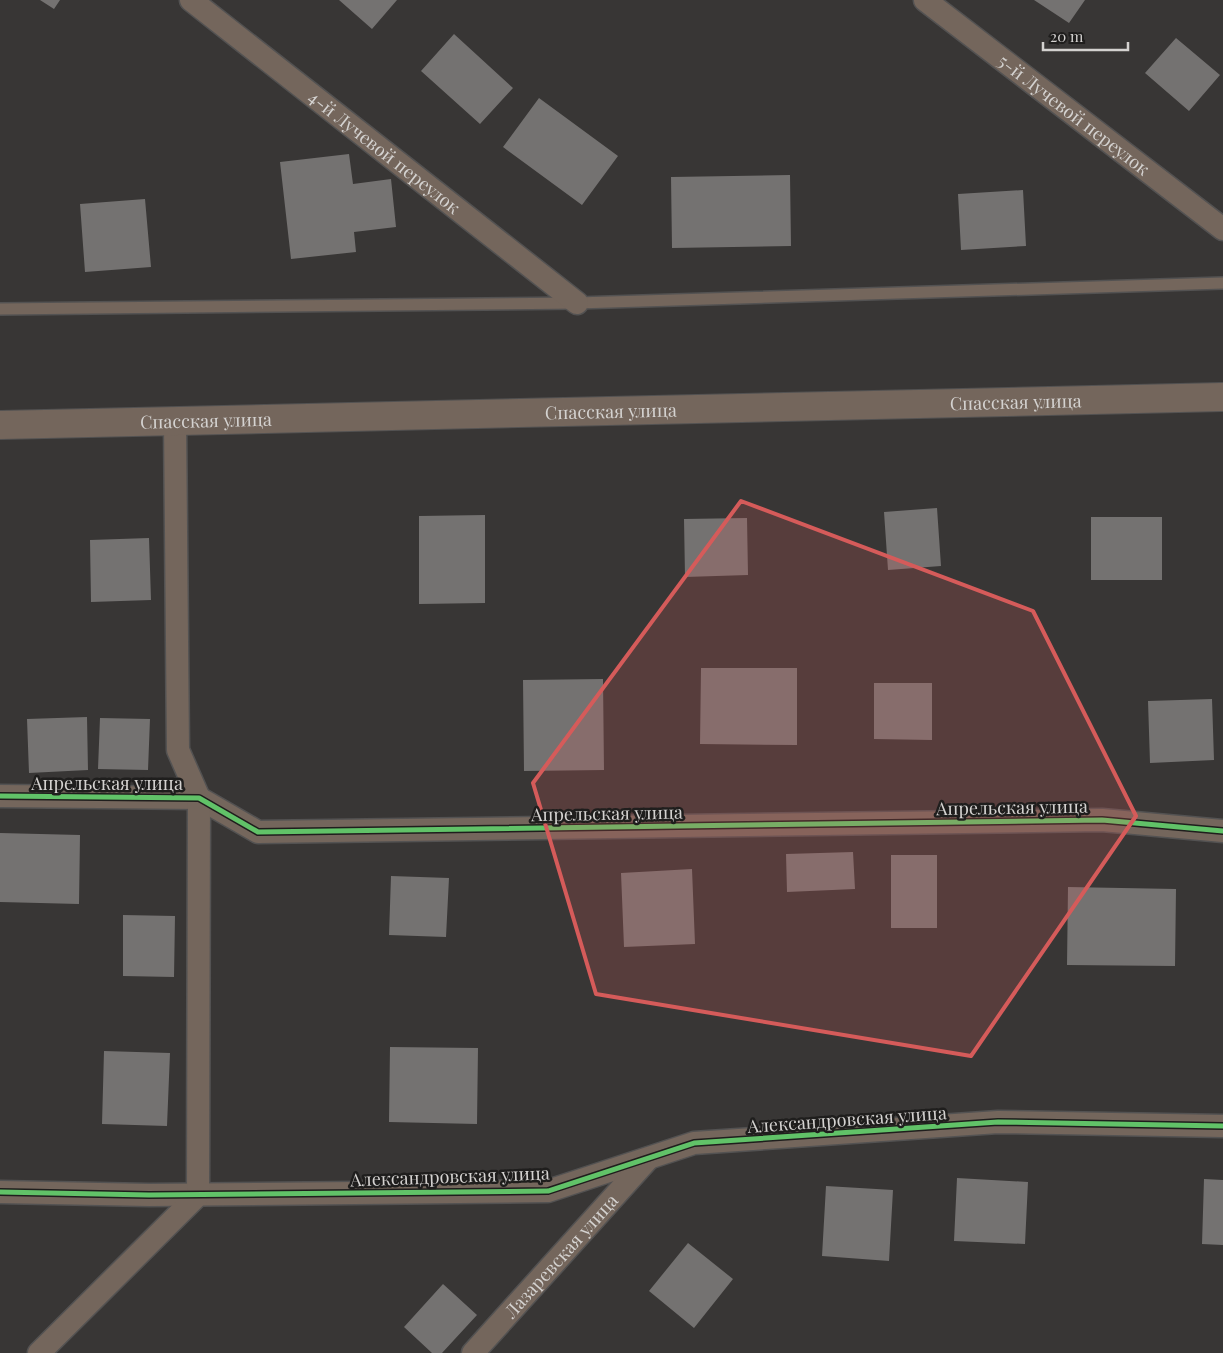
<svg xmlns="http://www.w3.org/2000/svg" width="1223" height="1353" viewBox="0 0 1223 1353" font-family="'Playfair Display',serif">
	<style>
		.building { fill: #747271 }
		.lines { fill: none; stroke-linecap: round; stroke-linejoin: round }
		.service-casing { stroke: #535252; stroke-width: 14 }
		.minor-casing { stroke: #535252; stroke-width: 25 }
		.tertiary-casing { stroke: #535252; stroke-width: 30 }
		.service { stroke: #74665c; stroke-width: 11 }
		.minor { stroke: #74665c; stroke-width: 22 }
		.tertiary { stroke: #74665c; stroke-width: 28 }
		.cycleway-casing { stroke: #1f1e1d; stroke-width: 8 }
		.cycleway { stroke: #61c268; stroke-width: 5 }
		.marked { fill: #d55b5a; fill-opacity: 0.2; stroke: #d55b5a; stroke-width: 4; stroke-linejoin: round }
		.labels { text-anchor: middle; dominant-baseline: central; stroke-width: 5; stroke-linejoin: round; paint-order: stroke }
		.street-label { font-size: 18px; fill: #d4d2d0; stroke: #1f1e1d }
	</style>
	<rect width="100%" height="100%" fill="#383635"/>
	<path class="building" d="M40,0H60L54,9Z
		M339,0H397L372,29Z
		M1034,0H1085L1069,23Z
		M454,34L513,88L480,124L421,71Z
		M1176,38L1220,75L1189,111L1145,73Z
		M539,98L618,156L582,205L503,147Z
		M349,154L353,184L391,179L396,227L354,232L356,252L291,259L280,162Z
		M790,175L791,246L672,248L671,177Z
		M1023,190L1026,246L961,250L958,194Z
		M145,199L151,267L85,272L80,204Z
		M937,508L941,566L888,570L884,512Z
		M485,515V603L419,604V516Z
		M1091,517H1162V580H1091Z
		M747,518L748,575L685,577L684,519Z
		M149,538L151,600L91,602L90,540Z
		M701,668H797V745L700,744Z
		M603,679L604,770L524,771L523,680Z
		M874,683H932V740L874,739Z
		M1212,699L1214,760L1150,763L1148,701Z
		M87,717L88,770L29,773L27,719Z
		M100,718L150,719L148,770L98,769Z
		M0,833L80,835L79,904L0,902Z
		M853,852L855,889L787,892L786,854Z
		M891,855H937V928H891Z
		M692,869L695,944L624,947L621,873Z
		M391,876L449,878L446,937L389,935Z
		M1068,887L1176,889L1175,966L1067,965Z
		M123,915L175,916L174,977L123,976Z
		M390,1047L478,1048L477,1124L389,1122Z
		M104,1051L170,1053L167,1126L102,1124Z
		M957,1178L1028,1182L1025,1244L954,1241Z
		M1204,1179L1223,1180V1245L1202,1244Z
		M826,1186L893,1190L889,1261L822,1256Z
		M688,1243L733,1279L694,1328L649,1291Z
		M443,1284L477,1315L442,1353H432L404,1327Z"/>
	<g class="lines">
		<g class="service-casing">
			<path id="service" d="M0,309L577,303L1223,283"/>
		</g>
		<g class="minor-casing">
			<g id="minor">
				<path id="s1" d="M191,0L577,303"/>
				<path id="s2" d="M925,0L1223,229"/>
				<path d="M0,796L199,798L258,832L1102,820L1223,831"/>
				<path d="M0,1192L149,1195L548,1191L694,1143L998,1122L1223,1126"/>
				<path d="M39,1353L198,1195L199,798L178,750L175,421"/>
				<path id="s3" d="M473,1353L648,1159"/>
			</g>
		</g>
		<g class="tertiary-casing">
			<g id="tertiary">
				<path id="s4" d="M0,425L1223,397"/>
			</g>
		</g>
		<use href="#service" class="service"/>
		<use href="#minor" class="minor"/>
		<use href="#tertiary" class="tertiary"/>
		<g class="cycleway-casing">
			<path id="cycleway" d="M0,796L199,798L258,832L1102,820L1223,831
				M0,1192L149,1195L548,1191L694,1143L998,1122L1223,1126"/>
		</g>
		<use href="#cycleway" class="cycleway"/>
	</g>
	<path class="marked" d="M741,501L1033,611L1136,816L971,1056L596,994L533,783Z"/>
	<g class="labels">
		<g class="street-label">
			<text stroke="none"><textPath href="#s2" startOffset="188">5-й Лучевой переулок</textPath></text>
			<text stroke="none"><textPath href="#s1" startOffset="246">4-й Лучевой переулок</textPath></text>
			<text stroke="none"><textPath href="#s4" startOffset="1016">Спасская улица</textPath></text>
			<text stroke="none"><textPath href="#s4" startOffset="611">Спасская улица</textPath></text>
			<text stroke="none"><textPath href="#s4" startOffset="206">Спасская улица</textPath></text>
			<text x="107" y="783">Апрельская улица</text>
			<text transform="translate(1012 807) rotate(-1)">Апрельская улица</text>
			<text transform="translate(607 813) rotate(-1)">Апрельская улица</text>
			<text transform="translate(847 1119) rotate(-4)">Александровская улица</text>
			<text transform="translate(450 1176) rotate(-2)">Александровская улица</text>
			<text stroke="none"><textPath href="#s3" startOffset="131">Лазаревская улица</textPath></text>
		</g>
	</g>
	<path d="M1043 42v8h85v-8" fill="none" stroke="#d4d2d0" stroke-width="2.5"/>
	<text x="1050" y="42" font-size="15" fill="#d4d2d0" stroke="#1f1e1d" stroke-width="4" paint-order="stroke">20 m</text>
</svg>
